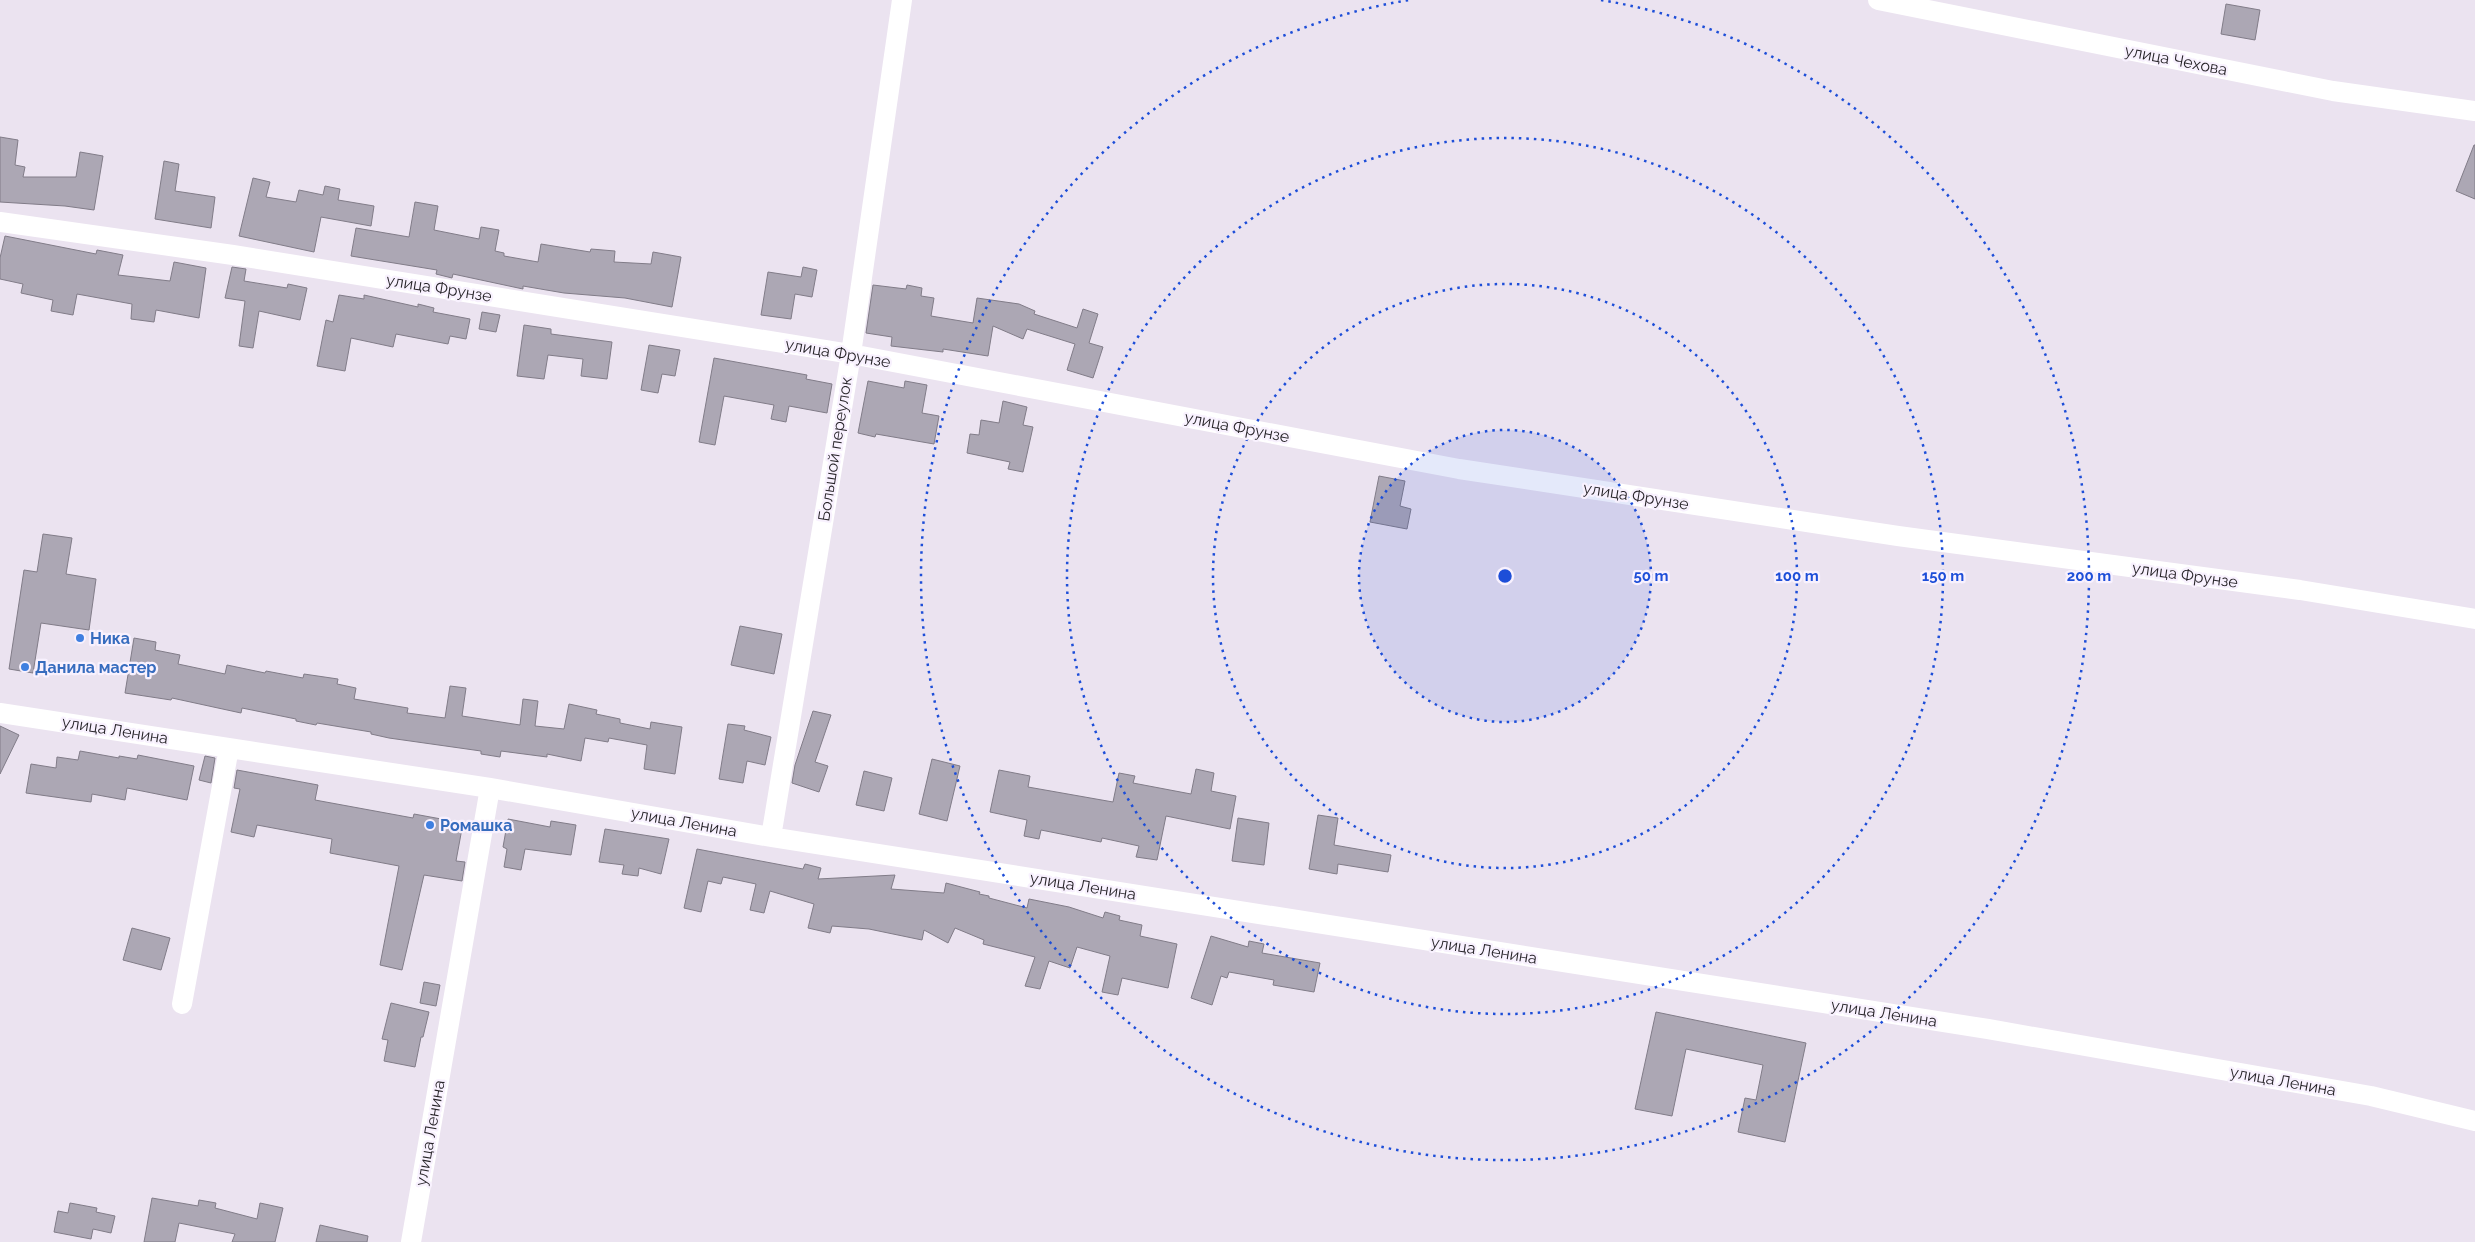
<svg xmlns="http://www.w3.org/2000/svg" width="2475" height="1242" viewBox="0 0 2475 1242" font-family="Raleway,sans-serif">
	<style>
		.building { fill: #aca7b4; stroke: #817c88 }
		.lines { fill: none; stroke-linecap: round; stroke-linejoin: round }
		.minor { stroke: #fff; stroke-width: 20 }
		.ring { fill: none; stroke: #1d4ed8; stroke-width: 2.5; stroke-dasharray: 2.5 5 }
		.shop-dot { fill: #3f7fe0; stroke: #f8f1fe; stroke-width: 2 }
		.labels { text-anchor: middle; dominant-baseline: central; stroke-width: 4.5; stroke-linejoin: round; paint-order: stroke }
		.street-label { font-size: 16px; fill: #262328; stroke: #f8f1fe }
		.shop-label { font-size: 16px; font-weight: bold; fill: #366cbe; stroke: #f8f1fe; text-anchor: start }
		.centre { fill: #1d4ed8; stroke: #f8f1fe; stroke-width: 2.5 }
		.ring-label { font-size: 15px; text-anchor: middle; font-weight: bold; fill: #1d4ed8; stroke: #f8f1fe; stroke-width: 4.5; stroke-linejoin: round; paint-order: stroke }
	</style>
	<rect width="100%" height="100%" fill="#ebe3f0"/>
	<path class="building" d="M2226,4L2260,10L2255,40L2221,34Z
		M0,137L18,140L15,165L25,167L23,177H76L80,152L103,156L94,210L65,206L0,202Z
		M2474,145H2475V199L2456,191Z
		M164,161L179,164L175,191L215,197L211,228L155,219Z
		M253,178L270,182L266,197L296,202L299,190L323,195L325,186L340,189L338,200L374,206L371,226L321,217L314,252L239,236Z
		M415,202L438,206L434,230L479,239L481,227L499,230L495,251L504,253V256L538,262L541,244L590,252L591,249L615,251L614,262L651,264L653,252L681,257L672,307L625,298L564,293L523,286V289L453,274L452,278L436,274L437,270L351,256L356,228L409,237Z
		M5,236L96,254L97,250L123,255L118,275L170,281L174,262L206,268L199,318L156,310L154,322L131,319L132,304L77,294L73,315L51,311L53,300L21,293L23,284L0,279V258Z
		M232,267L246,269L244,281L287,288L288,284L307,288L300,320L259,311L253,348L239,346L245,301L225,298Z
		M803,267L817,270L812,297L795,294L791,319L761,315L768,272L801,277Z
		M873,285L906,289L907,285L922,288L921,296L934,298L931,316L973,323L977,298L1019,304L1035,311L1034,314L1077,328L1083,309L1098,314L1089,343L1103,347L1093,378L1067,370L1075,344L1027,329L1023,339L993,326L988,356L943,349V352L891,346L892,337L866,333Z
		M339,295L364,299V295L418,307V304L434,308L433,312L470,319L466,339L450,336L448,344L396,334L393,347L351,338L345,371L317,366L326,320L333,322Z
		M482,312L500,315L496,332L479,329Z
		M524,325L551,329V334L612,342L607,379L581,376L583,359L548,355L544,379L517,376Z
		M649,345L680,350L675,376L662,374L658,393L641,390Z
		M714,358L807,375L806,379L832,384L827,413L789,406L786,422L771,419L774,405L724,396L715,445L699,442Z
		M868,381L904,388L905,381L927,385L922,413L939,416L934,444L876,434L875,437L858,433Z
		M1003,401L1027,407L1023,425L1033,427L1023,472L1008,469L1010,462L967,453L970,434L979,435L981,420L999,423Z
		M1379,476L1405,481L1400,506L1411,509L1407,529L1370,522Z
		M43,534L72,538L66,574L96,579L89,630L41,623L33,673L9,669L24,570L37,572Z
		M740,626L782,634L774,674L731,665Z
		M134,638L156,642L155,650L180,655L178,664L225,674L227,665L265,673L266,671L303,678L304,674L338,679L337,684L356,688L354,699L408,708L407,713L445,718L450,686L466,688L462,716L520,725L523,699L538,701L535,726L564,729L569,704L597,710L596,714L620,719V723L650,729L651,722L682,727L675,774L644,769L647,745L609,738L608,742L585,738L581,761L547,754V757L501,751L500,757L481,754V751L389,738L371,734V732L317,723L316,725L296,721V719L242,708L241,713L172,698L171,700L125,693Z
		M813,711L831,715L815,762L828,766L819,792L792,783L795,765Z
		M728,724L745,726L744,730L771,737L765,765L747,761L743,783L719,779Z
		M0,726L19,735L0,774Z
		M80,751L119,758V756L137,759L138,755L194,766L187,800L127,788L125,800L92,794L91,802L26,793L31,764L56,768L57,757L78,760Z
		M205,756L215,758L211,783L199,780Z
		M932,759L960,766L947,821L919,814Z
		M1196,769L1214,773L1211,791L1236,796L1230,829L1166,816L1157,860L1136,857L1139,846L1102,838L1101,842L1041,830L1039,839L1024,836L1027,820L990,812L999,770L1030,776L1028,787L1113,802L1119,773L1135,776L1133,783L1191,794Z
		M237,770L318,785L315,800L413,818L414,814L463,823L456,861L465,862L462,881L424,875L402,970L380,965L399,866L330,853L332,839L257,825L254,837L231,832L240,789L234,788Z
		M864,771L892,778L884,811L856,805Z
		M1318,815L1338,818L1334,845L1391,855L1388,872L1338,864L1337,874L1309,869Z
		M1238,818L1269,823L1264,865L1232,861Z
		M508,819L550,827L551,821L576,825L571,855L525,849L521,870L504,867L507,849L503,847Z
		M605,829L669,839L661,874L639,868L638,876L622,874L624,865L599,862Z
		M697,849L803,869L805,864L821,868L818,879L895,875L891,889L944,893L946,883L980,892L979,894L989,896V898L1027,908L1029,899L1069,907L1103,918L1105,912L1120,916L1119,920L1142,925L1140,936L1177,944L1168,988L1122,978L1118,995L1102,992L1110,956L1077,947L1070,968L1049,961L1040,989L1025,986L1035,957L983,944L984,940L955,928L948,943L924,930L922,940L869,929L832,926L830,933L808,928L814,904L770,891L764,913L750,910L756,884L723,877L721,884L708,881L701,912L684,908Z
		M132,928L170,938L161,970L123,960Z
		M1211,936L1248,947L1249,941L1264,944L1262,953L1320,963L1314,992L1273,985L1274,980L1229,972L1227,978L1221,976L1212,1005L1191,998Z
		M424,982L440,985L436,1006L420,1003Z
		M391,1003L429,1012L423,1037H421L415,1067L384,1061L388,1040L382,1039Z
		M1656,1012L1806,1043L1785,1142L1738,1132L1745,1098L1756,1100L1763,1065L1686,1049L1672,1116L1635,1109Z
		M152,1198L198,1206L199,1200L216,1203L215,1208L257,1219L260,1203L283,1208L275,1242H232L235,1234L179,1223L175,1242H144Z
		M70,1203L97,1208L96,1212L115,1216L111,1233L93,1229L91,1239L54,1232L58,1211L68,1213Z
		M320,1225L368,1236L367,1242H316Z"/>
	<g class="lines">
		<path class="minor" d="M1878,0L2333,91L2475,111
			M0,222L233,255L851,354L1459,469L1898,536L2300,590L2475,619
			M0,713L490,788L771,837L1988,1029L2371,1096L2475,1121
			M771,837L851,354L902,0
			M182,1004L229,748
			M411,1242L490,788"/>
	</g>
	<circle cx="1505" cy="576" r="146" fill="#1d4ed8" fill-opacity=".12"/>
	<g class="ring">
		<circle cx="1505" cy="576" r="146"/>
		<circle cx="1505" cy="576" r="292"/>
		<circle cx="1505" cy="576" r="438"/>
		<path d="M1601 0A584 584 0 1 1 1409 0"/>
	</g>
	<g class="shop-dot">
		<circle cx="80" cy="638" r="5"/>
		<circle cx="25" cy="667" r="5"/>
		<circle cx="430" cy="825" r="5"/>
	</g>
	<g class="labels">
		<g class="street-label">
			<text transform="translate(2176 60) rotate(11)">улица Чехова</text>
			<text transform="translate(439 288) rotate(9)">улица Фрунзе</text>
			<text transform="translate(838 353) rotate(10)">улица Фрунзе</text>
			<text transform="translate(1237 427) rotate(11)">улица Фрунзе</text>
			<text transform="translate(835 449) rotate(-81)">Большой переулок</text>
			<text transform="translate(1636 496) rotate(9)">улица Фрунзе</text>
			<text transform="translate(2185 575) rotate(8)">улица Фрунзе</text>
			<text transform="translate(115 730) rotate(9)">улица Ленина</text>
			<text transform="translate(684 822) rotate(10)">улица Ленина</text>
			<text transform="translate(1083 886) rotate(9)">улица Ленина</text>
			<text transform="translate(1484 950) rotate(9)">улица Ленина</text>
			<text transform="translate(1884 1013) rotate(9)">улица Ленина</text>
			<text transform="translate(2283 1081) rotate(10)">улица Ленина</text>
			<text transform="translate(430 1133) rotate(-80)">улица Ленина</text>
		</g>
		<g class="shop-label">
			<text x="90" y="638">Ника</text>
			<text x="35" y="667">Данила мастер</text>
			<text x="440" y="825">Ромашка</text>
		</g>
	</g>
	<circle cx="1505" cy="576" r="8" class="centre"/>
	<g class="ring-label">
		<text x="1651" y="581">50 m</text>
		<text x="1797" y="581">100 m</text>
		<text x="1943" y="581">150 m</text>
		<text x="2089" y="581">200 m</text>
	</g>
</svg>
